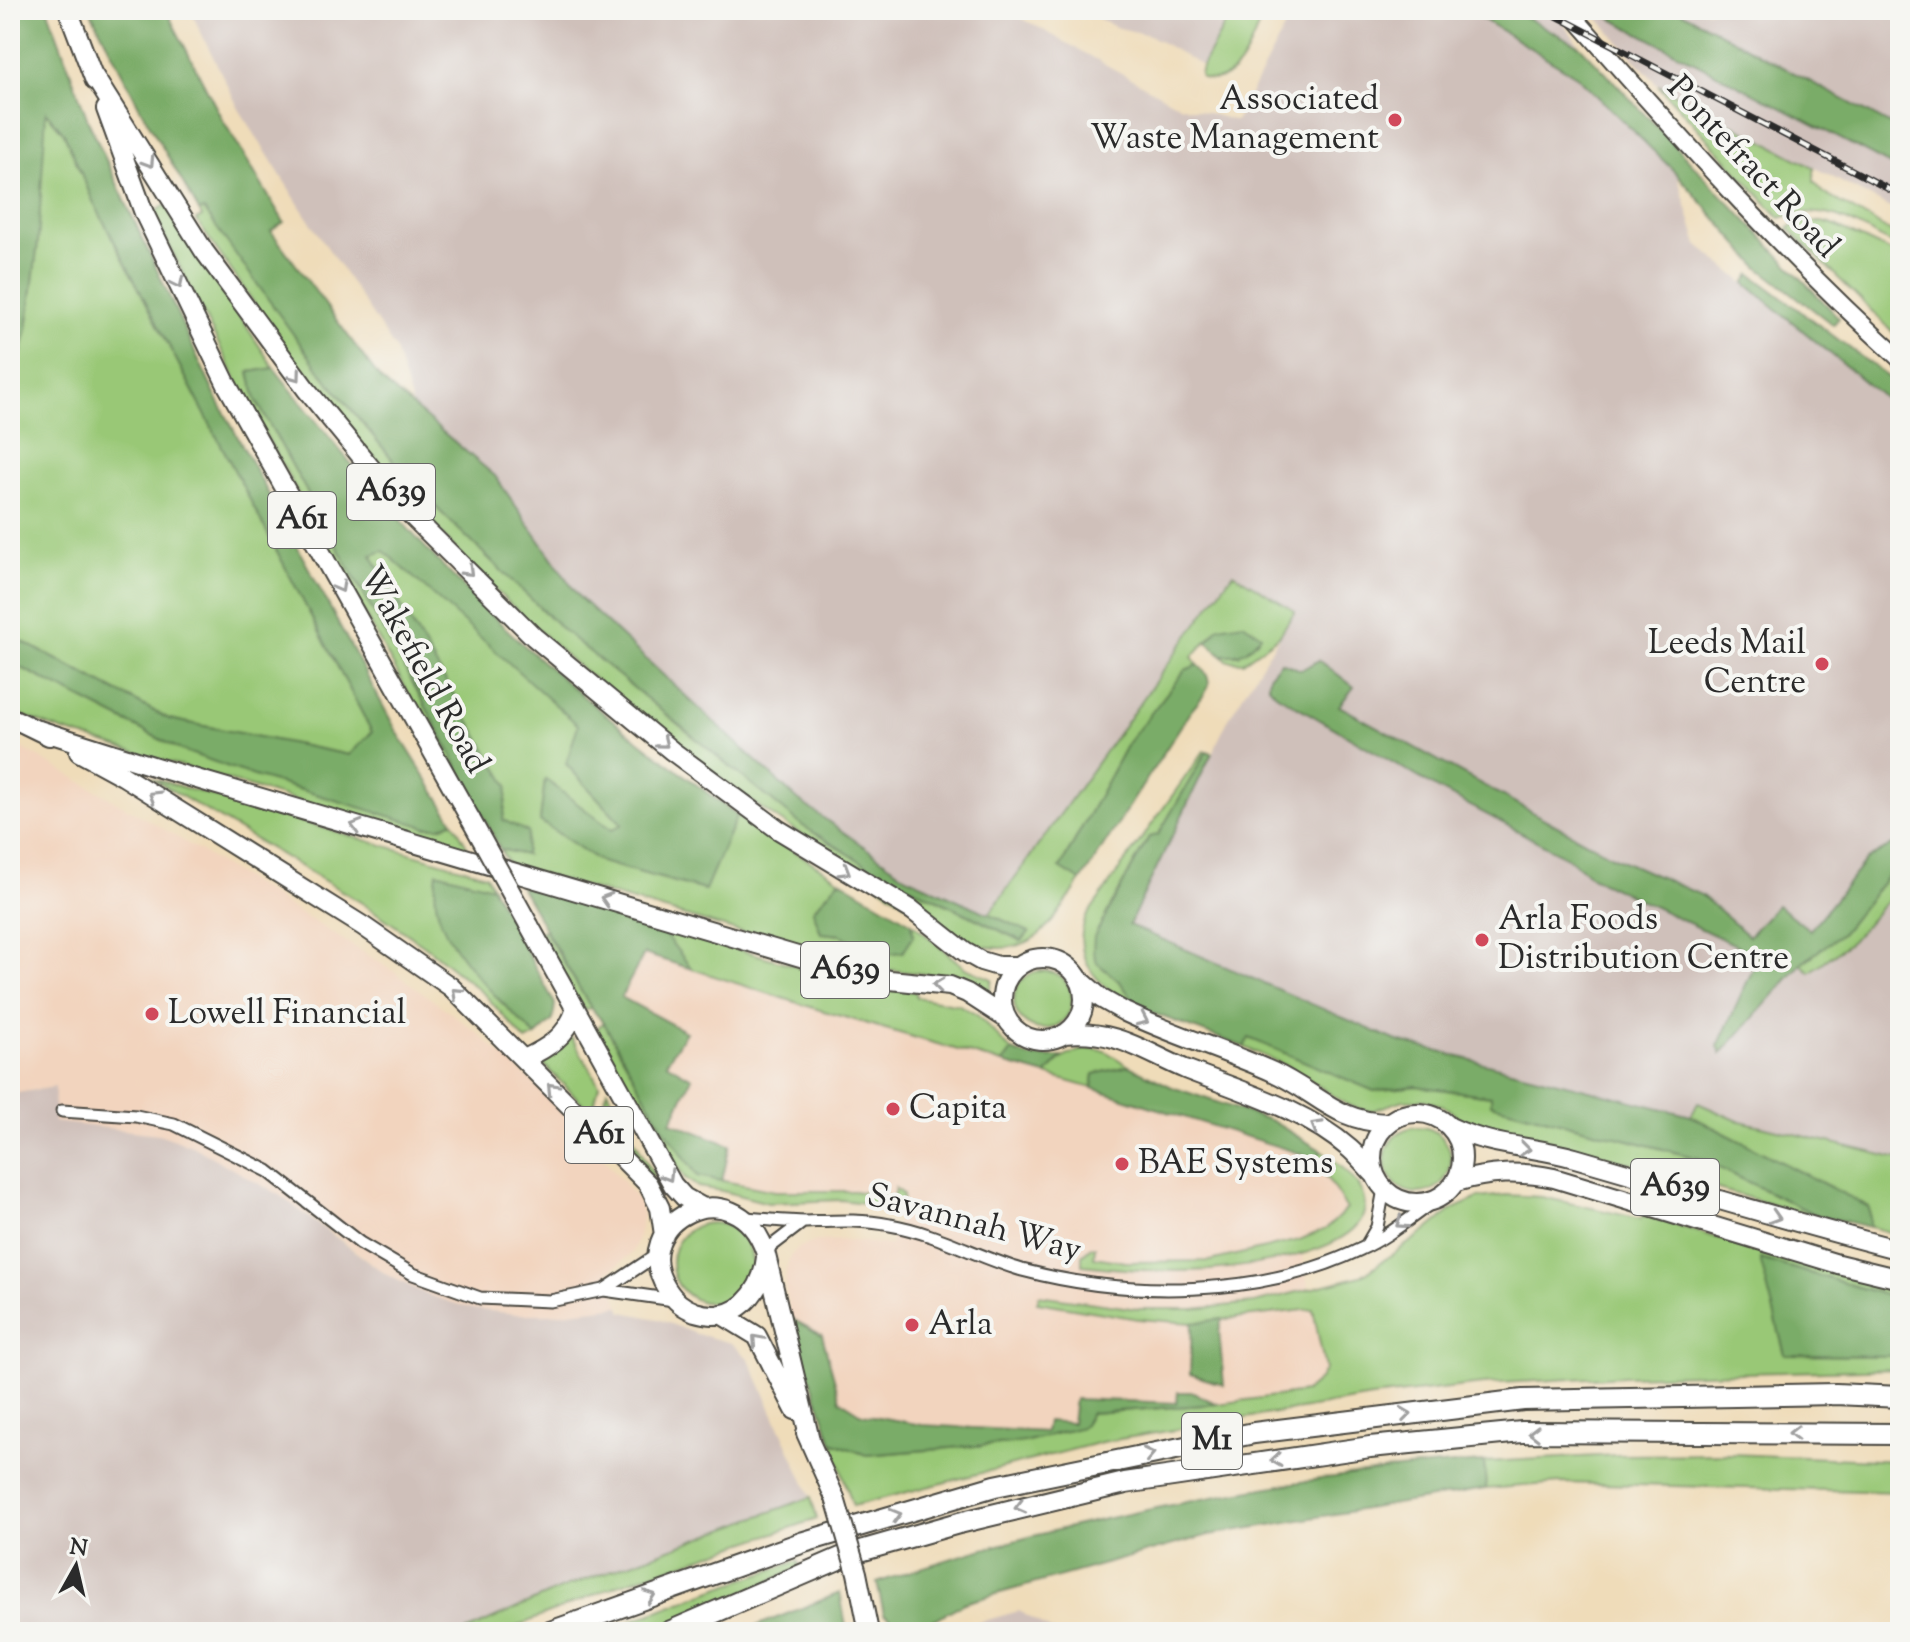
<svg xmlns="http://www.w3.org/2000/svg" width="1910" height="1642" viewBox="0 0 1910 1642" font-family="'Sorts Mill Goudy',serif">
	<style>
		.built { fill: #f2d4be }
		.industrial { fill: #cfc0ba }
		.green { fill: #99c876; stroke: #627a50; stroke-width: 2 }
		.forest { fill: #7aac67; stroke: #526c49; stroke-width: 2 }
		.lines { fill: none; stroke-linecap: round; stroke-linejoin: round }
		.minor-casing { stroke: #484640; stroke-width: 15 }
		.secondary-casing { stroke: #484640; stroke-width: 20 }
		.primary-casing { stroke: #484640; stroke-width: 22 }
		.motorway-casing { stroke: #484640; stroke-width: 24 }
		.minor { stroke: #fff; stroke-width: 11 }
		.secondary { stroke: #fff; stroke-width: 16 }
		.primary { stroke: #fff; stroke-width: 18 }
		.motorway { stroke: #fff; stroke-width: 20 }
		.rail-casing { stroke: #2b2b2b; stroke-width: 7 }
		.rail { stroke: #f6f6f2; stroke-width: 4; stroke-dasharray: 12; stroke-linecap: butt }
		.primary-bridge-casing { stroke: #484640; stroke-width: 22; stroke-linecap: butt }
		.primary-bridge { stroke: #fff; stroke-width: 18 }
		.oneway { stroke: #a0a0a0 }
		.poi-dot { fill: #d1495b; stroke: #f6f6f2; stroke-width: 3 }
		.labels { text-anchor: middle; dominant-baseline: central; stroke-width: 8; stroke-linejoin: round; paint-order: stroke }
		.shield { fill: #f6f6f2; stroke: #686867; stroke-width: 2 }
		.shield-label { font-size: 32px; font-weight: bold; fill: #2b2b2b }
		.poi-label { font-size: 34px; fill: #2b2b2b; stroke: #f6f6f2; text-anchor: start }
		.street-label { font-size: 34px; fill: #2b2b2b; stroke: #f6f6f2 }
	</style>
	<rect width="100%" height="100%" fill="#f6f6f2"/>
	<filter id="ink" filterUnits="userSpaceOnUse"><feTurbulence type="fractalNoise" baseFrequency=".0125" numOctaves="2"/><feDisplacementMap in="SourceGraphic" scale="16" xChannelSelector="R" yChannelSelector="G"/><feConvolveMatrix kernelMatrix="1 2 1 2 8 2 1 2 1" color-interpolation-filters="sRGB"/></filter>
	<filter id="wash" filterUnits="userSpaceOnUse"><feTurbulence type="fractalNoise" baseFrequency=".006" numOctaves="4" result="noise"/><feDisplacementMap in="SourceGraphic" scale="32" xChannelSelector="R" yChannelSelector="G"/><feGaussianBlur stdDeviation="1.8" result="paint"/><feColorMatrix in="noise" values="0 0 0 0 0 0 0 0 0 0 0 0 0 0 0 0 0 1.4 0 .05"/><feComposite in="paint" operator="in"/></filter>
	<g filter="url(#wash)">
		<rect width="100%" height="100%" fill="#efdcb9"/>
		<path class="built" d="M10,741L164,829L392,970L474,1030L538,1087L585,1136L639,1201L643,1215L636,1244L632,1253L607,1273L620,1306L553,1314H517L473,1309L428,1295L387,1275L317,1221L194,1147L158,1134L54,1122V1087L10,1094Z
			M644,954L820,1010L1092,1088L1314,1158L1347,1209L1326,1229L1299,1240L1325,1369L1318,1381L1305,1392L1218,1404L1191,1392L1178,1403L1075,1400L1072,1423L1045,1432L922,1425L862,1414L840,1400L822,1335L790,1318L785,1285L786,1269L790,1256L800,1247L817,1241L844,1240L890,1245L903,1201L893,1197L854,1191H775L722,1181L730,1145L670,1122L666,1064L621,997Z"/>
		<path class="industrial" d="M190,10H1007L1179,105L1236,121L1294,10H1468L1578,77L1677,175L1698,245L1900,411V861L1810,971L1852,941L1900,885V1159L1736,1120L1698,1103L1691,1116L1397,1041L1129,924L1230,716L1295,611L1234,573L989,914L907,877L798,800L579,597L495,476L413,407L395,349L301,208L239,109Z
			M1083,10H1233L1202,66L1149,35L1115,27Z
			M1512,10H1554L1580,46Z
			M1591,10H1595L1900,170V213L1658,85Z
			M1678,10H1900V130Z
			M55,1087L54,1122L159,1134L194,1147L279,1195L387,1275L428,1295L473,1309L517,1314H553L620,1306L623,1312L658,1319L697,1334L731,1343L749,1359L811,1497L558,1590L464,1632H10V1094Z
			M1019,1611L1054,1632H951L955,1629Z"/>
		<path class="green" d="M1233,10H1265C1253,36 1241,90 1202,78L1200,75L1202,66Z
			M1658,85L1814,168V182L1824,193L1900,237V248C1857,227 1829,201 1780,218Z
			M45,111L64,133L93,201L372,732L350,755L169,719L10,635V396L27,329L38,242Z
			M166,205L274,368L249,372L256,400L442,736L482,815L477,817L249,405L153,213Z
			M204,209L322,374L417,489L563,630L803,826L872,868L1021,941L1029,932L989,914L1233,573L1295,611L1279,636L1243,662L1228,661L1222,655H1239L1219,627L1192,657L1198,665L1185,670L1127,744L1060,868L1081,881C1051,923 1036,959 976,945L975,949L743,796L574,663L480,576L379,466L291,356L196,220L202,217L199,211Z
			M1800,222H1822L1833,225L1900,256V339L1788,228Z
			M384,550L579,725L566,764L622,824L612,830L545,780L540,821L601,862L704,890L737,815L840,880L813,910L821,933L841,935L876,955L913,936L912,923L965,968L992,979L989,992L959,978L873,968L834,959L509,865L500,849L525,855L503,820L371,555Z
			M10,662L181,750L441,827L453,821L471,853L64,731L10,711Z
			M1204,751H1207L1158,835L1148,838L1094,937L1097,963L1120,982L1139,1008C1102,990 1069,961 1086,917Z
			M151,778L486,875L492,887L437,873L461,955L498,999L536,1036L526,1041L484,994L425,946L362,903Z
			M1900,861V885L1852,941L1810,972L1801,964L1841,934Z
			M659,927L850,981L916,992V997L959,1005L977,1015L1012,1051L1003,1063L820,1010L692,969Z
			M544,930L591,1008L584,1010L540,932Z
			M1014 1000a29 29 0 1 1 58 0a29 29 0 1 1-58 0Z
			M604,1023L662,1126L698,1176L775,1191H854L893,1197L895,1188L903,1195L901,1208L841,1200L768,1203L722,1191L698,1187L684,1177L635,1091L624,1081L596,1033L599,1026Z
			M567,1036L572,1038L599,1085L592,1113L540,1061Z
			M1248,1037L1374,1091L1416,1086L1491,1096V1104L1701,1159L1816,1215L1791,1210L1583,1150L1478,1131L1445,1107L1425,1100H1404L1371,1111L1358,1109L1346,1104L1291,1068L1244,1047Z
			M1089,1049L1105,1051L1129,1066L1094,1074L1092,1088L1046,1075C1060,1059 1068,1052 1089,1049Z
			M607,1090L654,1175L651,1177L599,1119Z
			M1698,1103L1736,1120L1900,1159V1235L1870,1227L1869,1207L1691,1116Z
			M1385 1160a33 33 0 1 1 66 0a33 33 0 1 1-66 0Z
			M1322,1151C1443,1238 1276,1264 1210,1270C1167,1273 1125,1270 1082,1265V1255L1091,1247H1095L1094,1257L1126,1262L1210,1261L1299,1240L1326,1229L1347,1209L1314,1158Z
			M1506,1195L1542,1197L1641,1219L1644,1215L1760,1251L1900,1290V1299L1761,1259L1785,1355L1900,1356V1369L1625,1376L1483,1384L1372,1397L1102,1442L853,1506L832,1442L867,1455L1024,1442L1082,1427L1091,1413L1218,1404L1305,1392L1318,1381L1325,1369L1313,1309L1192,1323L1138,1319L1037,1302L1039,1295L1138,1309H1193L1254,1303L1361,1276L1426,1231L1453,1209L1478,1198Z
			M672 1263a40 40 0 1 1 80 0a40 40 0 1 1-80 0Z
			M1731,1454L1900,1461V1492L1561,1483L1486,1489L1484,1462L1618,1455Z
			M811,1497L817,1519L618,1585L503,1632H464L558,1590Z
			M798,1561L800,1568L652,1632H602L712,1590Z"/>
		<path class="forest" d="M18,10H48L89,123L214,393L396,730L453,821L441,827H426L254,776L181,750L10,662V635L169,719L349,755L372,732L93,201L64,133L46,112L38,242L27,329L10,396V207L17,136Z
			M90,10H166L221,117L284,222L271,231L380,379L495,476L579,597L798,800L907,877L1029,932L1022,941L872,868L803,826L563,630L417,489L322,374L204,210L199,211L140,108Z
			M1468,10H1512L1580,46L1839,318L1833,325L1758,267L1677,174L1578,77Z
			M1595,10H1678L1900,130V170Z
			M1751,274L1900,386V411L1745,283Z
			M274,368C348,463 425,554 514,636C584,701 661,758 737,815L705,890L601,862L540,821L545,779L612,830L622,824L566,764L578,725L384,551L371,555L508,786L503,820L528,832L525,855L500,849L442,736L256,400L249,372Z
			M1243,623L1261,635C1247,652 1245,655 1222,655L1207,642L1219,627Z
			M1319,660L1354,687L1339,706L1612,856L1701,895L1749,936L1777,905L1810,930L1867,859L1900,841V861L1841,934L1801,964L1721,1054L1718,1046L1759,956L1593,878L1567,857L1440,790L1276,694L1268,685L1269,676L1281,662L1301,670Z
			M1198,665C1220,684 1204,694 1190,712L1081,881L1060,868L1127,744L1185,670Z
			M1207,751L1212,753L1129,925L1397,1041L1691,1116L1869,1207L1870,1227L1816,1215L1701,1159L1491,1104V1096L1416,1086L1374,1091L1249,1038L1244,1047L1139,1008L1120,982L1097,963L1093,951L1094,937L1149,837L1158,835Z
			M437,872L492,887L555,1004L553,1020L536,1036C506,1007 450,955 439,915C434,900 435,887 437,872Z
			M840,880L912,923L913,936L903,952L876,955L841,935L821,933L813,910Z
			M520,886L659,927L692,969L644,954L621,997L686,1032L666,1063L692,1078L671,1122L730,1145L722,1181L698,1176L662,1126L604,1023L591,1008Z
			M1012,1051L1029,1057H1062L1046,1075L1003,1063Z
			M1129,1066L1172,1087L1272,1121L1322,1151L1314,1158L1092,1088L1094,1074Z
			M1760,1259L1900,1299V1356L1785,1355Z
			M790,1318L822,1335L840,1400L862,1414L922,1425L1045,1432L1047,1421L1072,1423L1075,1399L1177,1403L1178,1392H1191L1218,1404L1091,1413L1082,1427L1024,1442L866,1455L832,1442Z
			M1222,1319L1219,1331L1224,1385L1190,1374L1192,1323Z
			M1484,1462L1486,1489L1209,1535L964,1603L913,1632L884,1614L877,1583C965,1551 1055,1529 1147,1510C1258,1487 1371,1468 1484,1462Z
			M840,1593L847,1632H741Z"/>
	</g>
	<g filter="url(#ink)">
		<g class="lines">
			<g class="minor-casing">
				<path id="minor" d="M62,1111L136,1116L174,1124L268,1171L360,1243L413,1274L480,1298L550,1301L604,1290
					M745,1218C765,1219 786,1222 806,1222C835,1221 861,1219 890,1225C936,1233 978,1257 1022,1270C1128,1298 1260,1298 1361,1249C1388,1237 1412,1216 1437,1199
					M1367,1244L1377,1227L1384,1189
					M765,1251L803,1222
					M658,1254L604,1290L674,1300"/>
			</g>
			<g class="secondary-casing">
				<path id="secondary" d="M1568,10C1674,131 1781,251 1900,359"/>
			</g>
			<g class="primary-casing">
				<path id="primary" d="M68,10L95,81
					M92,73L204,251L306,389L402,506L534,637L672,751L779,830L912,910L965,952L981,961L998,966H1019
					M106,109L144,213L227,385L471,820
					M10,717L49,736
					M39,730L156,767L838,968L890,980L950,986L967,993L1007,1019
					M79,752L123,776L363,926L451,987L648,1184L660,1208L664,1235
					M529,925L673,1185L684,1197L702,1207
					M1002 999a41 41 0 1 1 82 0a41 41 0 1 1-82 0Z
					M1078,978L1102,999L1125,1012C1173,1035 1224,1050 1273,1072C1317,1092 1336,1122 1388,1123
					M1064,1034C1115,1029 1141,1050 1185,1069C1241,1091 1304,1109 1350,1149C1359,1157 1367,1167 1375,1175
					M524,1059C548,1048 567,1036 575,1011
					M1372 1158a45 45 0 1 1 90 0a45 45 0 1 1-90 0Z
					M1450,1127C1492,1147 1532,1146 1575,1158C1683,1189 1791,1222 1900,1250
					M1456,1182C1490,1172 1519,1171 1554,1178L1838,1264L1900,1279
					M766,1257C762,1293 736,1325 695,1312C682,1307 675,1301 667,1289C624,1222 735,1165 765,1251L811,1444
					M721,1314L757,1336L795,1410
					M806,1433L835,1498"/>
			</g>
			<g class="motorway-casing">
				<path id="motorway" d="M550,1632L804,1542L995,1486L1254,1433L1523,1400L1836,1394L1900,1397
					M669,1632L850,1554L959,1523L1125,1483L1370,1447L1522,1432L1900,1434"/>
			</g>
			<use href="#minor" class="minor"/>
			<use href="#secondary" class="secondary"/>
			<use href="#primary" class="primary"/>
			<use href="#motorway" class="motorway"/>
			<g class="rail-casing">
				<path id="rail" d="M1545,10L1900,195"/>
			</g>
			<use href="#rail" class="rail"/>
			<g class="primary-bridge-casing">
				<path id="primary-bridge" d="M471,820L529,925
					M835,1498L857,1573L869,1632"/>
			</g>
			<use href="#primary-bridge" class="primary-bridge"/>
		</g>
		<defs><path id="oneway-chevron" d="M-2-3.5L2.5 0L-2 3.5" fill="none" stroke-width="1.6" stroke-linecap="round" stroke-linejoin="round" transform="scale(2)"/></defs>
		<g class="oneway">
			<use href="#oneway-chevron" transform="translate(149 162) rotate(58)"/>
			<use href="#oneway-chevron" transform="translate(178 283) rotate(64)"/>
			<use href="#oneway-chevron" transform="translate(296 376) rotate(54)"/>
			<use href="#oneway-chevron" transform="translate(468 571) rotate(45)"/>
			<use href="#oneway-chevron" transform="translate(340 587) rotate(61)"/>
			<use href="#oneway-chevron" transform="translate(663 743) rotate(39)"/>
			<use href="#oneway-chevron" transform="translate(154 796) rotate(-148)"/>
			<use href="#oneway-chevron" transform="translate(356 826) rotate(-164)"/>
			<use href="#oneway-chevron" transform="translate(845 871) rotate(32)"/>
			<use href="#oneway-chevron" transform="translate(606 899) rotate(-163)"/>
			<use href="#oneway-chevron" transform="translate(938 985) rotate(-173)"/>
			<use href="#oneway-chevron" transform="translate(457 993) rotate(-137)"/>
			<use href="#oneway-chevron" transform="translate(1143 1020) rotate(25)"/>
			<use href="#oneway-chevron" transform="translate(552 1088) rotate(-134)"/>
			<use href="#oneway-chevron" transform="translate(1316 1126) rotate(-150)"/>
			<use href="#oneway-chevron" transform="translate(1525 1149) rotate(8)"/>
			<use href="#oneway-chevron" transform="translate(668 1176) rotate(59)"/>
			<use href="#oneway-chevron" transform="translate(1775 1217) rotate(17)"/>
			<use href="#oneway-chevron" transform="translate(1401 1223) rotate(146)"/>
			<use href="#oneway-chevron" transform="translate(757 1340) rotate(-132)"/>
			<use href="#oneway-chevron" transform="translate(1406 1414) rotate(-7)"/>
			<use href="#oneway-chevron" transform="translate(1534 1433) rotate(-180)"/>
			<use href="#oneway-chevron" transform="translate(1794 1433) rotate(180)"/>
			<use href="#oneway-chevron" transform="translate(1149 1454) rotate(-12)"/>
			<use href="#oneway-chevron" transform="translate(1276 1460) rotate(172)"/>
			<use href="#oneway-chevron" transform="translate(1020 1507) rotate(166)"/>
			<use href="#oneway-chevron" transform="translate(896 1515) rotate(-16)"/>
			<use href="#oneway-chevron" transform="translate(650 1596) rotate(-20)"/>
		</g>
	</g>
	<g class="poi-dot">
		<circle cx="1395" cy="120" r="8"/>
		<circle cx="1822" cy="664" r="8"/>
		<circle cx="1482" cy="940" r="8"/>
		<circle cx="152" cy="1014" r="8"/>
		<circle cx="893" cy="1109" r="8"/>
		<circle cx="1122" cy="1164" r="8"/>
		<circle cx="912" cy="1325" r="8"/>
	</g>
	<g class="labels">
		<g class="shield">
			<rect x="347" y="464" width="88" height="56" rx="6"/>
			<rect x="268" y="492" width="68" height="56" rx="6"/>
			<rect x="801" y="942" width="88" height="56" rx="6"/>
			<rect x="565" y="1107" width="68" height="56" rx="6"/>
			<rect x="1631" y="1159" width="88" height="56" rx="6"/>
			<rect x="1182" y="1413" width="60" height="56" rx="6"/>
		</g>
		<g class="shield-label">
			<text x="391" y="492">A639</text>
			<text x="302" y="520">A61</text>
			<text x="845" y="970">A639</text>
			<text x="599" y="1135">A61</text>
			<text x="1675" y="1187">A639</text>
			<text x="1212" y="1441">M1</text>
		</g>
		<g class="poi-label">
			<text x="1379" y="100" text-anchor="end">Associated<tspan x="1379" dy="39">Waste Management</tspan></text>
			<text x="1806" y="644" text-anchor="end">Leeds Mail<tspan x="1806" dy="39">Centre</tspan></text>
			<text x="1498" y="920">Arla Foods<tspan x="1498" dy="39">Distribution Centre</tspan></text>
			<text x="168" y="1014">Lowell Financial</text>
			<text x="909" y="1109">Capita</text>
			<text x="1138" y="1164">BAE Systems</text>
			<text x="928" y="1325">Arla</text>
		</g>
		<g class="street-label">
			<text transform="translate(1752 168) rotate(47)">Pontefract Road</text>
			<text transform="translate(423 670) rotate(61)">Wakefield Road</text>
			<text transform="translate(974 1224) rotate(15)">Savannah Way</text>
		</g>
	</g>
	<rect width="1910" height="1642" fill="none" stroke="#f6f6f2" stroke-width="40"/>
	<g transform="translate(76 1566) rotate(8)" stroke="#f6f6f2" stroke-width="6" paint-order="stroke">
	<path d="M0-6L14 30L0 20L-14 30Z" fill="#2b2b2b"/>
	<text y="-12" font-size="22" font-weight="bold" text-anchor="middle" fill="#2b2b2b">N</text>
	</g>
</svg>
